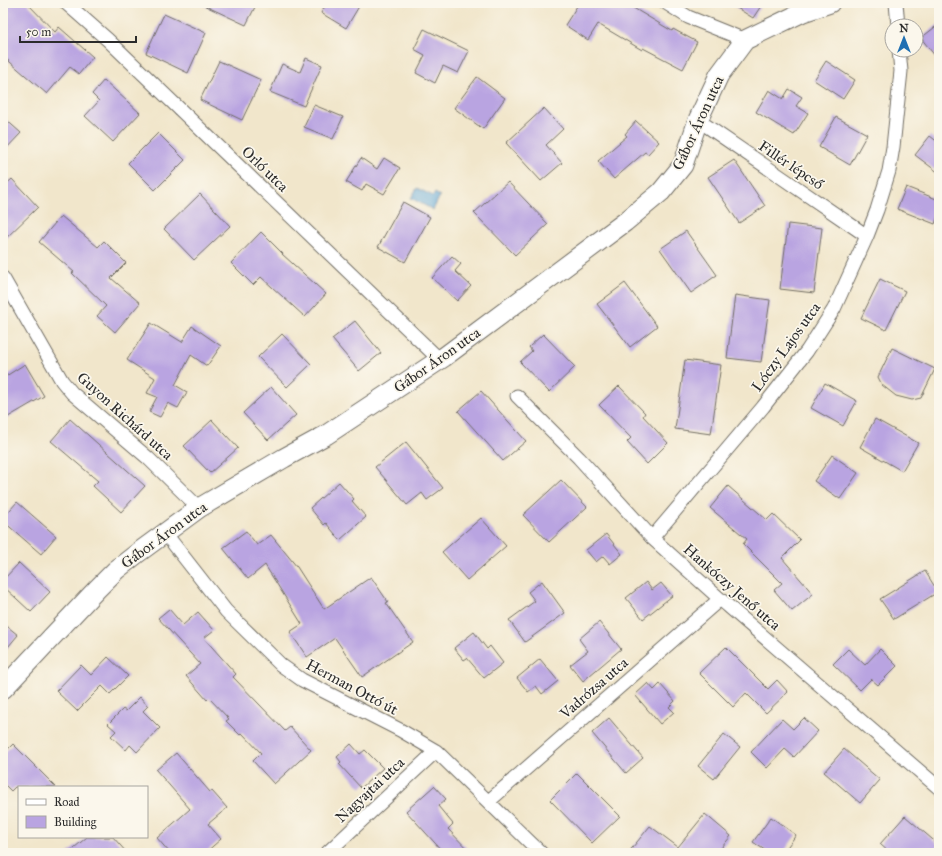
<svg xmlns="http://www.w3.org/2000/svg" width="942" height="856" viewBox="0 0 942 856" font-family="'IM FELL Great Primer',serif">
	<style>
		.water { fill: #5aa2d1; stroke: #42667e }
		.building { fill: #b9a4e1 }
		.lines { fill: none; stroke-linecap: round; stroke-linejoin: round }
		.street-casing { stroke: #706c63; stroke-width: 15 }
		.secondary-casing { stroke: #706c63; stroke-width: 21 }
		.street { stroke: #fff; stroke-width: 13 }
		.secondary { stroke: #fff; stroke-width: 19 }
		.labels { text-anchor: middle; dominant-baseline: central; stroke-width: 3.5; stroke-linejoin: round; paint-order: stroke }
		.street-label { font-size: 15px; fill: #2b2b2b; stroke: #fbf7ec }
	</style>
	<rect width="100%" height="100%" fill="#fbf7ec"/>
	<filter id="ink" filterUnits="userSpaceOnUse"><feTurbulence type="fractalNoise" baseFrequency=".025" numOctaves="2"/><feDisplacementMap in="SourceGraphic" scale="8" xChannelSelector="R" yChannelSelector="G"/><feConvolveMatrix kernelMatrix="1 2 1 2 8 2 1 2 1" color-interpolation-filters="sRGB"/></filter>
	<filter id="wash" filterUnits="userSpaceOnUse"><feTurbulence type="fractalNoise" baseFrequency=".012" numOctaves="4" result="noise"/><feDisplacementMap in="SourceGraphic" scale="16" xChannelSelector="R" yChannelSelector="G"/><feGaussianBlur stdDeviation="0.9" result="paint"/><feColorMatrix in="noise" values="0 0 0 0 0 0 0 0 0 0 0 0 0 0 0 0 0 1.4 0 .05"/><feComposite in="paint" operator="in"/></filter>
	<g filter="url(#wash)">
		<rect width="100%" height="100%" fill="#f1e6cb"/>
		<path class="water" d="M417,188L433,196L435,193L440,196L433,210L411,198Z"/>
		<g id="blocks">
			<path class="building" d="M3,3H27L55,32L59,27L93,57L79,74L70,67L47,94L3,56Z
				M199,3H257L246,25Z
				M327,3H361L346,28L321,13Z
				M579,3H625L672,31L673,29L697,42L683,69L643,48L642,50L598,24L588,40L565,25Z
				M729,3H763L753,18Z
				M164,14L206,33L188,73L146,53Z
				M939,24V61L921,38Z
				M424,29L469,51L458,73L443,66L435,83L416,73L425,55L414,49Z
				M306,58L322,65L304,106L270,92L282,64L300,72Z
				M219,61L261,80L242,120L200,100Z
				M826,61L855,80L843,99L814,80Z
				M477,77L505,98L483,129L454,108Z
				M104,80L140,113L113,142L85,116L99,101L92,94Z
				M789,89L802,97L796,106L808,113L794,135L756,112L769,90L783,99Z
				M314,105L343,117L333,139L304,127Z
				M544,108L563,129L546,145L562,163L541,181L506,143Z
				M3,117L21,133L3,152Z
				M836,117L867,134L850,165L819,147Z
				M636,121L659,142L648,154L645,152L614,179L598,161L627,136L625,134Z
				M158,133L185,160L155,190L128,163Z
				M930,136L939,143V173L915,155Z
				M361,158L377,169L384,158L400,168L384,194L366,184L362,191L346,182Z
				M734,160L765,206L739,223L708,177Z
				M12,179L38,207L3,241V187Z
				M508,182L548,224L515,255L474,213Z
				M906,187L939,200V213L935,224L897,209Z
				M200,194L230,226L194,260L164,229Z
				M403,202L430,217L405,262L378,247Z
				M61,216L98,247L104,241L126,263L111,278L140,303L115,332L97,316L106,306L72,273L74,272L39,242Z
				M788,224L822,228L814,293L780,289Z
				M686,231L717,275L691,293L660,249Z
				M261,232L283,254H282L326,294L305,317L261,277L253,285L231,263Z
				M452,256L461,264L455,271L471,286L457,301L432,278Z
				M880,279L905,291L886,330L861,318Z
				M625,283L657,326L630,347L597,304Z
				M735,295L770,300L761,362L727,358Z
				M355,321L381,353L359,371L332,339Z
				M151,323L182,342L192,326L221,346L207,366L191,355L175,385L187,392L178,408L168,403L160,417L149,412L157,397L147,393L155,378L127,360Z
				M282,334L311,364L287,387L258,357Z
				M543,334L575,367L549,392L520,362L532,351L529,347Z
				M892,348L935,369L921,398L912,400L896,396L882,385L878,377Z
				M685,360L721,365L711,434L675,429Z
				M25,364L44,396L3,420V378Z
				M825,383L857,401L843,426L811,408Z
				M619,386L645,413L643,416L668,443L647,464L627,442L631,438L599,405Z
				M271,387L296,415L268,440L243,413Z
				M481,391L526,441L503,461L458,411Z
				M70,419L145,486L121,512L93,486L98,481L51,441Z
				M875,419L918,443L902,471L860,447Z
				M212,420L238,448L210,473L184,446Z
				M406,442L443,488L427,500L422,493L407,505L375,467Z
				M832,455L858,473L840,499L814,481Z
				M561,480L587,507L549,542L523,515Z
				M339,482L354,499L352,501L366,517L340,540L326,523L324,525L310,508Z
				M728,486L767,520L773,514L800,540L782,558L813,594L792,611L774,590L782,583L743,544L747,539L710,508Z
				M17,502L56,536L41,554L3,521V518Z
				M481,518L506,546L467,580L442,552Z
				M246,531L257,545L271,535L297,567L324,609L371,577L388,602L386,603L413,642L362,677L335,638L307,657L290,632L302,624L265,565L248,579L223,548Z
				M606,534L622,554L610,564L603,556L596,562L586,550Z
				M19,563L50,592L31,612L3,586V580Z
				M925,571L938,592L894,619L880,599Z
				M542,581L565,613L525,642L509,620L535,601L528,592Z
				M646,582L652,590L661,583L672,596L643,619L626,598Z
				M169,609L183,625L198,612L214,630L204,638L236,674L233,677L285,731L290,727L311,750L274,784L253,761L261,753L242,733L240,735L226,721L229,719L209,698L207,700L186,676L200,664L158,618Z
				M599,622L621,649L583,681L570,665L588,651L579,639Z
				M3,623L18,635L3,653Z
				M474,632L487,649L490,646L503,663L484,678L467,658L464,660L454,648Z
				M726,647L768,689L777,680L788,692L766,713L746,693L733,707L699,673Z
				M848,649L865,665L880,649L897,666L878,685L871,679L860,690L833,664Z
				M108,657L128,676L110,694L102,686L77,711L56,691L81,665L91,675Z
				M540,659L558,681L542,694L536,686L528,692L517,678Z
				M648,683L654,690L660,684L675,701L669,707L674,712L660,724L635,695Z
				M140,697L148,706L143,711L160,728L137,752L130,745L126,750L111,736L116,731L108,724L123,709L126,711Z
				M609,718L643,758L626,773L592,733Z
				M804,718L818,731L794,757L785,749L767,768L751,752L782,719L793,729Z
				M724,734L740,747L714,779L698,766Z
				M13,744L56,787H15L11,791L3,783V754Z
				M351,744L360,754L365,750L383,768L361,788L339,764L341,762L337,757Z
				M844,749L880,780L860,803L824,772Z
				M176,753L210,792L212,791L227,808L208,824L221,839L205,853H170L157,838L190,809L156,770Z
				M577,773L620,816L592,843L550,800Z
				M434,786L446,799L438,806L453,824L448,829L471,853H444L406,811Z
				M705,814L731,836L717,853H628L650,826L678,847Z
				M905,816L939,845L933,853H890L880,844Z
				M771,817L796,835L783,853H769L753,842Z
				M87,837H113L127,853H68Z"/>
		</g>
	</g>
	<g filter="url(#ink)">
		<use href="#blocks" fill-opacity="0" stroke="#706c63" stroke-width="1"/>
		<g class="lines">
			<g class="street-casing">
				<path id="street" d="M66,3L108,40L440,360
					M666,3L688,17L745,40
					M896,3L898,26
					M698,120L867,236
					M3,278L62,381L72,393L148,458L199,508
					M517,396L579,458L652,538L720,599L939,788
					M165,533L226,611L281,665L302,680L400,730L436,751L541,853
					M652,538L763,407L807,351L834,309L867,236L877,210L889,171L893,147L901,71L899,50
					M489,801L720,599
					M327,853L436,751"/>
			</g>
			<g class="secondary-casing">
				<path id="secondary" d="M3,689L97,589L116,570L139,552L199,508L284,458L326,435L444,357L625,222L661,192L683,165L698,120L719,75L745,40L803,12L830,3"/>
			</g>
			<use href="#street" class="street"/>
			<use href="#secondary" class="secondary"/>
		</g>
	</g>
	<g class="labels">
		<g class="street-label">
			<text transform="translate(698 123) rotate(-65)">Gábor Áron utca</text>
			<text transform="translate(791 165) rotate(34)">Fillér lépcső</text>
			<text transform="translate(265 169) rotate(44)">Orló utca</text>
			<text transform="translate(786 347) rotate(-54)">Lóczy Lajos utca</text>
			<text transform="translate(437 360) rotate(-35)">Gábor Áron utca</text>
			<text transform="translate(125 416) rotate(42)">Guyon Richárd utca</text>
			<text transform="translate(164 535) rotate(-36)">Gábor Áron utca</text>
			<text transform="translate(732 587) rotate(41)">Hankóczy Jenő utca</text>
			<text transform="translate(352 687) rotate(28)">Herman Ottó út</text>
			<text transform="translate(594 688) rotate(-41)">Vadrózsa utca</text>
			<text transform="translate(370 790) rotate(-43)">Nagyajtai utca</text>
		</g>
	</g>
	<rect width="942" height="856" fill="none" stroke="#fbf7ec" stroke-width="16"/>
	<rect x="18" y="786" width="130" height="52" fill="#fbf7ec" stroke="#a8a59f"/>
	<rect x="26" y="799" width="20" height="6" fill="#ffffff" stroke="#a8a59f"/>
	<text x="54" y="806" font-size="12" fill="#2b2b2b">Road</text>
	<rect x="26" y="816" width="20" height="12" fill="#b9a4e1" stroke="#a8a59f"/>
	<text x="54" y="826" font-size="12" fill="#2b2b2b">Building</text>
	<g transform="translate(904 38)"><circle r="19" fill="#fbf7ec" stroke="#a8a59f"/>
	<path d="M0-3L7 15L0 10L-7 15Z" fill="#1f6fb2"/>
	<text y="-6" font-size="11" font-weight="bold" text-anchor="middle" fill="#2b2b2b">N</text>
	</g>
	<path d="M20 36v6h116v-6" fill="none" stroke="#2b2b2b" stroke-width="2"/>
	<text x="26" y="36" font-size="12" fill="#2b2b2b" stroke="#fbf7ec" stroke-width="3" paint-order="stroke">50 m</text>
</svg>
